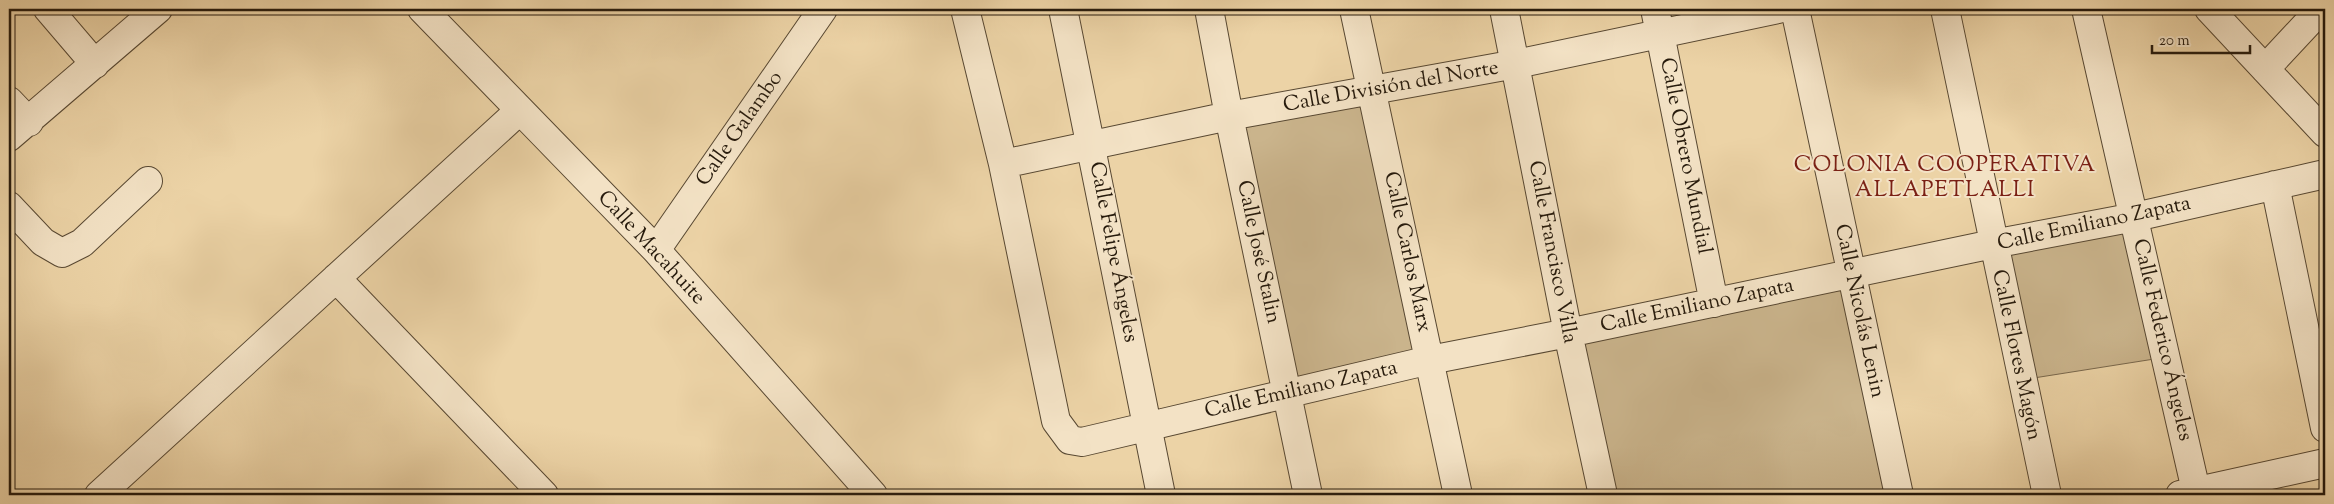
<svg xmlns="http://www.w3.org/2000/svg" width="2334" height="504" viewBox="0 0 2334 504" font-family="'Sorts Mill Goudy',serif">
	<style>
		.green { fill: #cab48c; stroke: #78674c }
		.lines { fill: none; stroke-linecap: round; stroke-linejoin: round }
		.minor-casing { stroke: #584832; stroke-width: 30 }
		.minor { stroke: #f3e2c5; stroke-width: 28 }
		.labels { text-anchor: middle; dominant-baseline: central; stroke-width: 4; stroke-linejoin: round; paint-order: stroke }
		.street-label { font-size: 21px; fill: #261a0c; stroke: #f3e2c5 }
		.neighbourhood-label { font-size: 22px; letter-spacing: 1px; fill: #7a1f14; stroke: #f3e2c5 }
	</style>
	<rect width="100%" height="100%" fill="#ecd3a6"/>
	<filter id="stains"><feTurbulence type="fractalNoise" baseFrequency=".004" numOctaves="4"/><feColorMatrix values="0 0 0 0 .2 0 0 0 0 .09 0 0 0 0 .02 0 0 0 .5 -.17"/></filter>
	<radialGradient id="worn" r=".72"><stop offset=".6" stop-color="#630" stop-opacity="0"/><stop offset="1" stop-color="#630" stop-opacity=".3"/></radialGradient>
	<path class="green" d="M1372,90L1430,360L1287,392L1229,116Z
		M2135,217L2167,357L2021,380L1993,244Z
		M1851,274L1899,495H1603L1568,333Z"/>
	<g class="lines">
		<g class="minor-casing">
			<path id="minor" d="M48,9L95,64
				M422,9L656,250L873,495
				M965,9L1003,164L1056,421L1070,440L1082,442L1430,360L1568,333L1993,244L2135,217L2325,174
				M1063,9L1161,495
				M1209,9L1229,116L1308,495
				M1354,9L1458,495
				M1504,9L1568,333L1603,495
				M1655,9L1714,303
				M1795,9L1899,495
				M1945,9L2047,495
				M2086,9L2197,495
				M2209,9L2325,133
				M2265,69L2321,9
				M9,101L29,122
				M9,137L158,9
				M1003,164L1229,116L1516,64L1778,9
				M2275,185L2325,428
				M9,206L43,242L62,253L82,243L148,181
				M656,250L823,9
				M336,278L544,495
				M99,495L519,111
				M2180,495L2325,463"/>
		</g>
		<use href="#minor" class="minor"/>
	</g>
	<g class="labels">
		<g class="street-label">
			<text transform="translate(1391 87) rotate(-10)">Calle División del Norte</text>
			<text transform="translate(740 129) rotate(-55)">Calle Galambo</text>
			<text transform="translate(1685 156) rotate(79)">Calle Obrero Mundial</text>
			<text transform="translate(2094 224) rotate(-12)">Calle Emiliano Zapata</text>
			<text transform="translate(651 248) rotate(47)">Calle Macahuite</text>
			<text transform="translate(1113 252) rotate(79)">Calle Felipe Ángeles</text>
			<text transform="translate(1258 252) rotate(78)">Calle José Stalin</text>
			<text transform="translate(1407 252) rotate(78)">Calle Carlos Marx</text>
			<text transform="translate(1552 252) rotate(79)">Calle Francisco Villa</text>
			<text transform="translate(1697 306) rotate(-12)">Calle Emiliano Zapata</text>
			<text transform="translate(1859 311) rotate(78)">Calle Nicolás Lenin</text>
			<text transform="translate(2162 340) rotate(77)">Calle Federico Ángeles</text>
			<text transform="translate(2016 355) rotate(78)">Calle Flores Magón</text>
			<text transform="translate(1301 390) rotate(-13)">Calle Emiliano Zapata</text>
		</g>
		<g class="neighbourhood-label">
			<text x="1945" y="166">COLONIA COOPERATIVA<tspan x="1945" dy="25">ALLAPETLALLI</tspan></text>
		</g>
	</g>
	<rect width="2334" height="504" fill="none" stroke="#ecd3a6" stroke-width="30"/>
	<rect x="10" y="10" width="2314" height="484" fill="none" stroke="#261a0c" stroke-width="2.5"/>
	<rect x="15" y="15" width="2304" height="474" fill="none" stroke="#261a0c"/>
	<path d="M2152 45v8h98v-8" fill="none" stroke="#261a0c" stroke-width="2.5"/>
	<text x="2159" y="45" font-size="15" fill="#261a0c" stroke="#f3e2c5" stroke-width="4" paint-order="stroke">20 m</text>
	<rect width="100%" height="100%" filter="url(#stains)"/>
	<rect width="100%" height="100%" fill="url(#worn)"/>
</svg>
